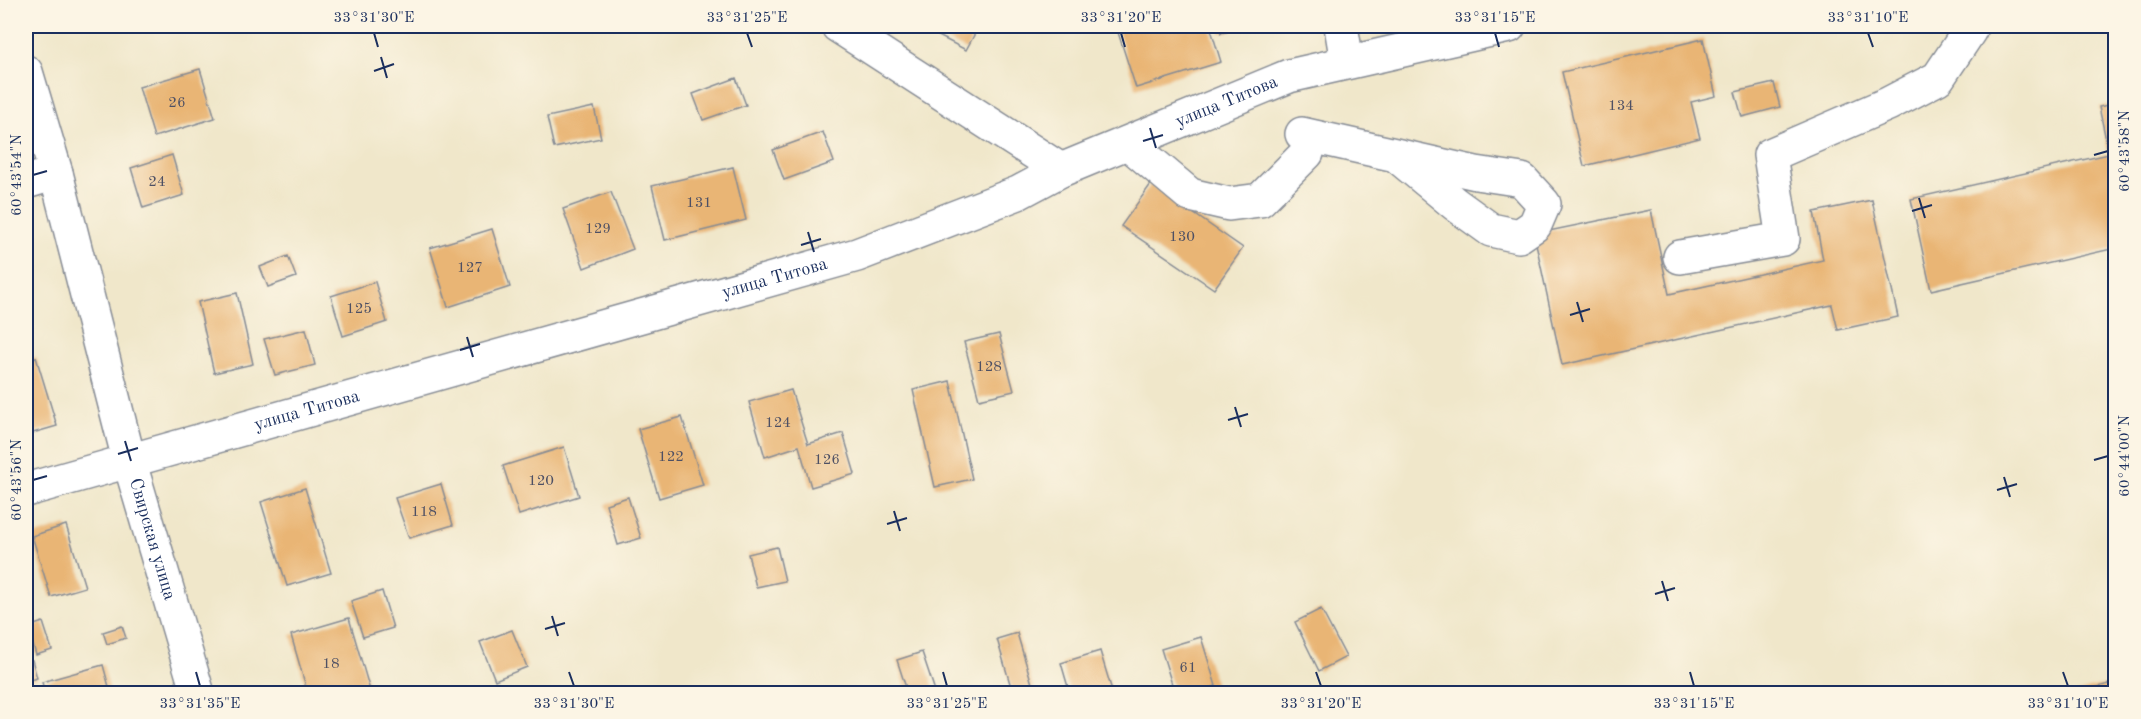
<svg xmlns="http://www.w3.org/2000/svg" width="2141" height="719" viewBox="0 0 2141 719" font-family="'Old Standard TT',serif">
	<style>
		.building { fill: #e9b575 }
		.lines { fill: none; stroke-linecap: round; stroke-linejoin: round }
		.minor-casing { stroke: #868b94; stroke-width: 36 }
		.minor { stroke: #fff; stroke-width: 33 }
		.ticks { fill: none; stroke: #1b2f5e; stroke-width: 2 }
		.labels { text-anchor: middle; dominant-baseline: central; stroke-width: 4.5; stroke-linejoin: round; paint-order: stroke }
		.number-label { font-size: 15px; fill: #4e5064 }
		.street-label { font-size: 18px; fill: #1b2f5e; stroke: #fcf5e5 }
		.neatline { fill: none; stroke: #1b2f5e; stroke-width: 2 }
		.ticks-label { font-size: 15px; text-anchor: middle; fill: #1b2f5e }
	</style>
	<rect width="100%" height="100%" fill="#fcf5e5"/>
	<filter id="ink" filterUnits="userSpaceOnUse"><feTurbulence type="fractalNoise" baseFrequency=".0167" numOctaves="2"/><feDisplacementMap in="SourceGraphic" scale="12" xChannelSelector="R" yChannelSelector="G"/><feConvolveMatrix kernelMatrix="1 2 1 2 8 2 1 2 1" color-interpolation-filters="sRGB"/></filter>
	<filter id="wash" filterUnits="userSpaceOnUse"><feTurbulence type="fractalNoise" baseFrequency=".008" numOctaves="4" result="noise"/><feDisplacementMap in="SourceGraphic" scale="24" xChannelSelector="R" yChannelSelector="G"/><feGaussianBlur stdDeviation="1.35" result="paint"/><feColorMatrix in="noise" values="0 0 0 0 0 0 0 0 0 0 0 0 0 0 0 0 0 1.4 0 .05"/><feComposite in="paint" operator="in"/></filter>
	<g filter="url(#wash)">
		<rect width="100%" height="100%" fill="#f0e7ca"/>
		<g id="blocks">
			<path class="building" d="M919,26H979L966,50Z
				M1116,26H1165L1166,30L1182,26H1210L1221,62L1136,88Z
				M1219,26H1249L1221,33Z
				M1703,39L1716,96L1691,102L1700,138L1584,166L1562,72Z
				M200,69L215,118L154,137L139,87Z
				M736,78L746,105L703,120L693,94Z
				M1774,83L1780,107L1742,117L1735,92Z
				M2116,103V248L1931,290L1911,199L2109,154L2099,107Z
				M594,107L601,138L554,148L547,117Z
				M823,132L834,162L784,180L773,150Z
				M172,155L184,195L143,208L131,168Z
				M733,167L746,220L665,240L652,186Z
				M1151,184L1243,248L1214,289L1121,226Z
				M611,192L633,249L584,268L563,209Z
				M1872,200L1898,317L1838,330L1832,305L1562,365L1534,234L1651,210L1669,294L1823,260L1814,212Z
				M492,229L510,287L448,307L430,248Z
				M288,256L296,277L268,287L260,267Z
				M375,282L387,322L343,336L331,296Z
				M237,293L253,364L214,373L198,302Z
				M306,329L315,365L275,375L264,339Z
				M999,334L1014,391L979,399L964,342Z
				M36,357L57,426L26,435V360Z
				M950,381L972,479L935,487L913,390Z
				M791,390L808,444L843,433L855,474L811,487L799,446L765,457L749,402Z
				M682,417L703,485L659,498L638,429Z
				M564,447L579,496L519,515L503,466Z
				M441,484L453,525L409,538L395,498Z
				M305,488L331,573L287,586L261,502Z
				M628,497L641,538L618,545L606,504Z
				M66,525L85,587L51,597L32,536Z
				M777,547L785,581L756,587L748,554Z
				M382,591L393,628L363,637L351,601Z
				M1321,609L1346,657L1319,671L1295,622Z
				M349,618L371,694H308L291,635Z
				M43,622L52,650L36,655L28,627Z
				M122,626L126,638L107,644L103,632Z
				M512,630L527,667L495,680L480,642Z
				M1017,633L1035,694H1013L997,639Z
				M1201,637L1216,686L1193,694H1175L1161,649Z
				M1100,651L1113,694H1070L1061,663Z
				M922,652L936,694H908L897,660Z
				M32,660L37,678L26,681V662Z
				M103,665L111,694H45L42,682Z
				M2116,682V694H2076V693Z"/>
		</g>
	</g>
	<g filter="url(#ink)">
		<use href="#blocks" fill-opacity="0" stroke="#868b94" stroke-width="1.5"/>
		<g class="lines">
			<g class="minor-casing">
				<g id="minor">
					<path d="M838,26L1061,170"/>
					<path d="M1341,26L1347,62"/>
					<path id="s1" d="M26,72L56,173L129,460L198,694"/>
					<path d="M1302,134L1476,173L1522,180L1544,204L1535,225L1519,236L1491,230L1455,204L1397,156"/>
					<path d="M1128,143L1190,195L1229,204L1260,200L1307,153"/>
					<path d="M26,182L56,173"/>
					<path d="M1680,257L1783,239L1770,155L1888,104L1938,78L1970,30"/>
					<path id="s2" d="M26,490L857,255L1018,193L1061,170L1289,76L1509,26"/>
				</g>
			</g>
			<use href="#minor" class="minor"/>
		</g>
	</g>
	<path class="ticks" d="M374,33L378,47M747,33L752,47M1121,33L1125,47M1495,33L1499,47M1868,33L1873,47M381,57L387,78M374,71L394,64M1150,128L1156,148M1143,141L1163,135M2094,155L2108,151M33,175L47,171M1919,198L1925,218M1912,211L1932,205M808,232L814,252M801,245L821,239M1577,302L1583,322M1570,315L1590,309M467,337L473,357M460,350L480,344M1235,407L1241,427M1228,420L1248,414M125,441L131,461M118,454L138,448M2094,460L2108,456M2004,477L2010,497M33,480L47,476M1997,490L2017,484M894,511L900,531M887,524L907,518M1662,581L1668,601M1655,594L1675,588M552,616L558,636M545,629L565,623M196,672L200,686M569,672L574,686M943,672L947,686M1316,672L1321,686M1690,672L1694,686M2063,672L2068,686"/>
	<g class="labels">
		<g class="number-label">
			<text x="177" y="103">26</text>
			<text x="1621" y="106">134</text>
			<text x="157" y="182">24</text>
			<text x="699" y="203">131</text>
			<text x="598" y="229">129</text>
			<text x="1182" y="237">130</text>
			<text x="470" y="268">127</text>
			<text x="359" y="309">125</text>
			<text x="989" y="367">128</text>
			<text x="778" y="423">124</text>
			<text x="671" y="457">122</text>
			<text x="827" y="460">126</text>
			<text x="541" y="481">120</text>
			<text x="424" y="512">118</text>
			<text x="331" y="664">18</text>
			<text x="1188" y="668">61</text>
		</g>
		<g class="street-label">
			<text stroke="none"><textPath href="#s2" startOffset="1264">улица Титова</textPath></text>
			<text stroke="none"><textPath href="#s2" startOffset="778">улица Титова</textPath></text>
			<text stroke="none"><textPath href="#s2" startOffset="292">улица Титова</textPath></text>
			<text stroke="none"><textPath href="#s1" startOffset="484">Свирская улица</textPath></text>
		</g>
	</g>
	<rect width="2141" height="719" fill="none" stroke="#fcf5e5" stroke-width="66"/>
	<rect x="33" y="33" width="2075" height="653" class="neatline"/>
	<g class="ticks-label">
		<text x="374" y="22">33°31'30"E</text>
		<text x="747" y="22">33°31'25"E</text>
		<text x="1121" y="22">33°31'20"E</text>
		<text x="1495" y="22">33°31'15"E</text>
		<text x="1868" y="22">33°31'10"E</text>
		<text transform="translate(2124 151) rotate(-90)" y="5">60°43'58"N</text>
		<text transform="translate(16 175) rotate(-90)" y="5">60°43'54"N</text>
		<text transform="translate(2124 456) rotate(-90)" y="5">60°44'00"N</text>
		<text transform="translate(16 480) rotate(-90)" y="5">60°43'56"N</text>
		<text x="200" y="708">33°31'35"E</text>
		<text x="574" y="708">33°31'30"E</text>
		<text x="947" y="708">33°31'25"E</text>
		<text x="1321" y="708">33°31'20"E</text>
		<text x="1694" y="708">33°31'15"E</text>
		<text x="2068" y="708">33°31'10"E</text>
	</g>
</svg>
